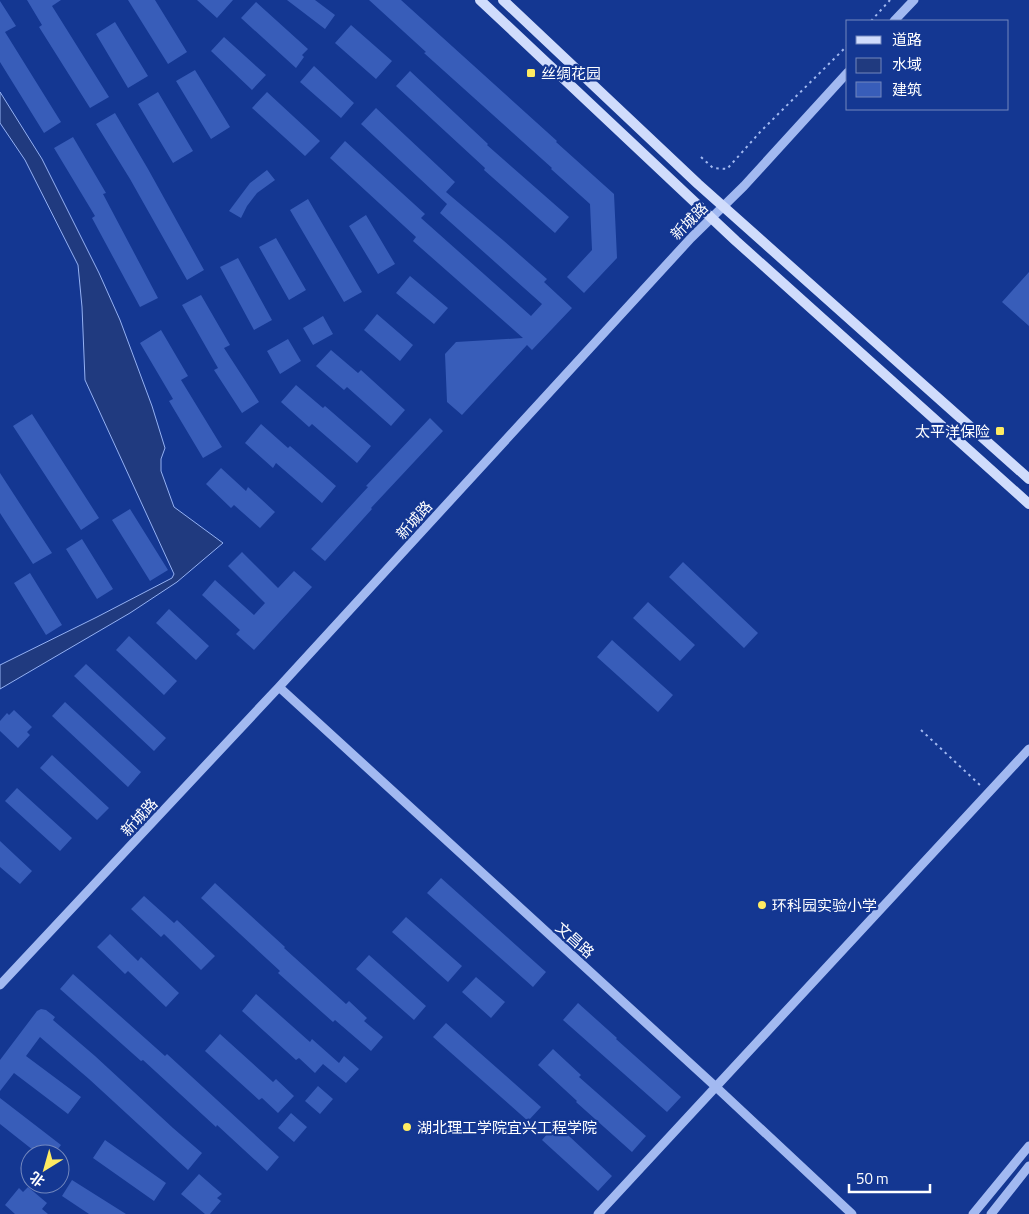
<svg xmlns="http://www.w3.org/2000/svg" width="1029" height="1214" viewBox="0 0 1029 1214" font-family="'Titillium Web','Noto Sans SC',sans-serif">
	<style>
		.water { fill: #203a7f; stroke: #94b1f4 }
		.building { fill: #385db9 }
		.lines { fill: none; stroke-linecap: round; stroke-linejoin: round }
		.path { stroke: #a2b9f1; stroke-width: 2; stroke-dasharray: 2.5 4; stroke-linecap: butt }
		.tertiary { stroke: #a2b9f1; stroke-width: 9 }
		.secondary { stroke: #d0dcfc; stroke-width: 10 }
		.poi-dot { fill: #ffeb62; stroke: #143792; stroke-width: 2 }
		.labels { text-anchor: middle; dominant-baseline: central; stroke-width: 4.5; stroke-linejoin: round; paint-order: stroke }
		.poi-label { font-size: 15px; fill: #fff; stroke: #143792; text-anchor: start }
		.street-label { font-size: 15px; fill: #fff; stroke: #143792 }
	</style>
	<rect width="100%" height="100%" fill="#143792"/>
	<path class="water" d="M0,92L42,159L99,273L120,320L152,406L165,448L161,459V471L174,507L223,543L177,582L130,613L0,689V665L97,617L172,578L174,574L85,380L82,307L78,265L25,160L0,123Z"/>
	<path class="building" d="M27,0H61L52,6L109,97L90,108L39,27L42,25Z
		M128,0H155L187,52L168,64Z
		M197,0H233L217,18Z
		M287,0H315L335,15L325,29Z
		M369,0H401L557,141L556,142L614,194L617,258L584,293L567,277L592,250L590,204L551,169L552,168L424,53L426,52Z
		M0,1L16,26L5,32L61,122L44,133L0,62Z
		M256,2L308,49L302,55L304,57L296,68L241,18Z
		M115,22L148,76L128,88L96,34Z
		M351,25L392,61L376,79L335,43Z
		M224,37L266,75L252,90L211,51Z
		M314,66L354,103L341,118L300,82Z
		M195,70L230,127L211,139L176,81Z
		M410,71L488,144L487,145L569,217L555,233L484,170L485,168L396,86Z
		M158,92L193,151L173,163L138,104Z
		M267,92L320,141L305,156L252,108Z
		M376,108L455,182L446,192L504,241L547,279L544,282L572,308L532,350L527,345L462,415L447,402L445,354L456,342L523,338L413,241L416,237L330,158L345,141L425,214L421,218L531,316L542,304L440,213L447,204L361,124Z
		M115,113L148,169L204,270L187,280L130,179L96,124Z
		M73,137L106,193L103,194L158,298L140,307L92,218L95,216L54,148Z
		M267,170L275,180L257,193L247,206L241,218L229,211L250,183Z
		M308,199L362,292L344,302L290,210Z
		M366,215L395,264L378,274L349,226Z
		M276,238L306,290L289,300L259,247Z
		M238,258L272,320L254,330L220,267Z
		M1029,272V326L1002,302Z
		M410,276L448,308L434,324L396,293Z
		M201,295L230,345L224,348L259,402L242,413L214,370L218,368L182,305Z
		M377,314L413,345L400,361L364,330Z
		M323,316L333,334L313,345L303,328Z
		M161,330L188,376L181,380L222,447L203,458L169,401L173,399L140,343Z
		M288,339L301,361L280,374L267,351Z
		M331,350L358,373L361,370L405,410L391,426L347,387L344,390L316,366Z
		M296,385L323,408L325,406L371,446L357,463L312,424L309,427L281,402Z
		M32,414L99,518L81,530L13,426Z
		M430,418L443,431L371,508L372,509L325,561L311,549L368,487L366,486Z
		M261,424L288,448L290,446L336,486L322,503L276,463L273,468L245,443Z
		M221,468L246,491L248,487L275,512L260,528L234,505L231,508L206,484Z
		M0,473L52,553L33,564L0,513Z
		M130,509L168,570L150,581L112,520Z
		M82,539L113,589L97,599L66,549Z
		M242,552L278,588L294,571L312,587L254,650L236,634L240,630L202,595L215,580L254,615L265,603L228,566Z
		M683,562L758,633L744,648L669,577Z
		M30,573L62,625L46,635L14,583Z
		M648,602L695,645L680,661L633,618Z
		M169,609L209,646L196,660L156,623Z
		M129,636L177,681L164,695L116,650Z
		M612,640L673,695L658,712L597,657Z
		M86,664L166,738L154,751L74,676Z
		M65,702L141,772L128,787L52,716Z
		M14,710L32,727L27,732L30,735L18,748L0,731V721L7,713L9,715Z
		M52,755L109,808L97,820L40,768Z
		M17,788L72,838L60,851L5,801Z
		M0,841L32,871L20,884L0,867Z
		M441,878L546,972L533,987L427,893Z
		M215,883L285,947L284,948L346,1004L349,1001L367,1018L364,1021L383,1037L371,1051L335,1020L333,1022L278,973L280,971L201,898Z
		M144,896L174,923L177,920L215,956L201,970L164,934L161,937L131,909Z
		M406,917L462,966L448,982L392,932Z
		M110,934L138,961L141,957L179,993L166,1007L128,971L125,974L97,947Z
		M369,955L426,1006L414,1020L356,969Z
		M73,974L165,1056L167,1054L279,1157L267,1171L217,1125L216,1127L143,1060L141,1061L60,989Z
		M476,977L505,1002L491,1018L462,992Z
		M256,994L310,1042L312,1039L339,1063L344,1056L359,1069L346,1083L323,1064L315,1073L299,1058L296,1060L242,1011Z
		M578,1003L617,1038L616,1039L681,1097L667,1112L563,1020Z
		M41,1009L46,1010L55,1017L53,1020L95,1056L173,1128L202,1153L188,1170L89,1079L40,1037L26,1056L81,1097L68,1114L14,1073L0,1091V1060L37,1011Z
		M446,1023L541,1107L528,1121L433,1037Z
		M220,1034L273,1082L276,1079L294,1096L278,1113L262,1098L259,1100L205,1051Z
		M553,1049L581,1075L579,1077L646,1136L632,1152L576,1102L577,1101L538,1065Z
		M318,1086L333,1099L320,1114L305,1101Z
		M0,1098L61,1145L54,1154H38L0,1124Z
		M291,1113L307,1127L294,1142L278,1128Z
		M556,1124L612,1176L598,1191L542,1140Z
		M105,1140L166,1183L154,1201L93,1158Z
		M199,1174L222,1194L217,1198L221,1201L210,1214H205L181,1194Z
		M72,1180L126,1214H89L62,1196Z
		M28,1187L47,1203L42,1209L48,1214H15L5,1205L19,1188L23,1192Z"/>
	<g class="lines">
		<path class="path" d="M871,21L890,0
			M701,157L713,168L727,169L761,131L848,45
			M921,730L981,786"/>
		<path class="tertiary" d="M894,21L914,0
			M279,687L716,1087L852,1214
			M0,985L279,687L691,238L744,186L848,72
			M598,1214L1029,749
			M973,1214L1029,1146
			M991,1214L1029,1166"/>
		<path class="secondary" d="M480,0L736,241L1029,504
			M503,0L698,184L1029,479"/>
	</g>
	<g class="poi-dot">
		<rect x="526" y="68" width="10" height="10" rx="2.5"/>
		<rect x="995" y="426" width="10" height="10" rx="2.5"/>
		<circle cx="762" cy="905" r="5"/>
		<circle cx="407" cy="1127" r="5"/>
	</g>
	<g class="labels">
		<g class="poi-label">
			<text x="541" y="73">丝绸花园</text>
			<text x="990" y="431" text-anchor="end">太平洋保险</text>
			<text x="772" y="905">环科园实验小学</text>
			<text x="417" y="1127">湖北理工学院宜兴工程学院</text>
		</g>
		<g class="street-label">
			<text transform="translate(689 221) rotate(-45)">新城路</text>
			<text transform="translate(414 520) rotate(-48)">新城路</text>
			<text transform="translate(139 817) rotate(-47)">新城路</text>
			<text transform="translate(575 940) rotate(42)">文昌路</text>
		</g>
	</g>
	<rect x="846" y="20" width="162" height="90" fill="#143792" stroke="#7287be"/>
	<rect x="856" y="36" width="25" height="8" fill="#d0dcfc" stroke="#7287be"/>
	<text x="892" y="45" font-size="15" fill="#ffffff">道路</text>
	<rect x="856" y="58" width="25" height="15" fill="#203a7f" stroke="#7287be"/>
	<text x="892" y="70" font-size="15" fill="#ffffff">水域</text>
	<rect x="856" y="82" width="25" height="15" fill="#385db9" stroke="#7287be"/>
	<text x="892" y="95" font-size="15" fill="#ffffff">建筑</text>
	<g transform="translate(45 1169) rotate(217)"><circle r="24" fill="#143792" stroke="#7287be"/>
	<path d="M0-4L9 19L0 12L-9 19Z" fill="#ffeb62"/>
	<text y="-8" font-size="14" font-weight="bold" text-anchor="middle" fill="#ffffff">北</text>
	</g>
	<path d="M849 1184v8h81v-8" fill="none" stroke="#ffffff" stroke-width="2.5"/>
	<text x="856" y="1184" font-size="15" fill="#ffffff" stroke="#143792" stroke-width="4" paint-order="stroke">50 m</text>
</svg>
